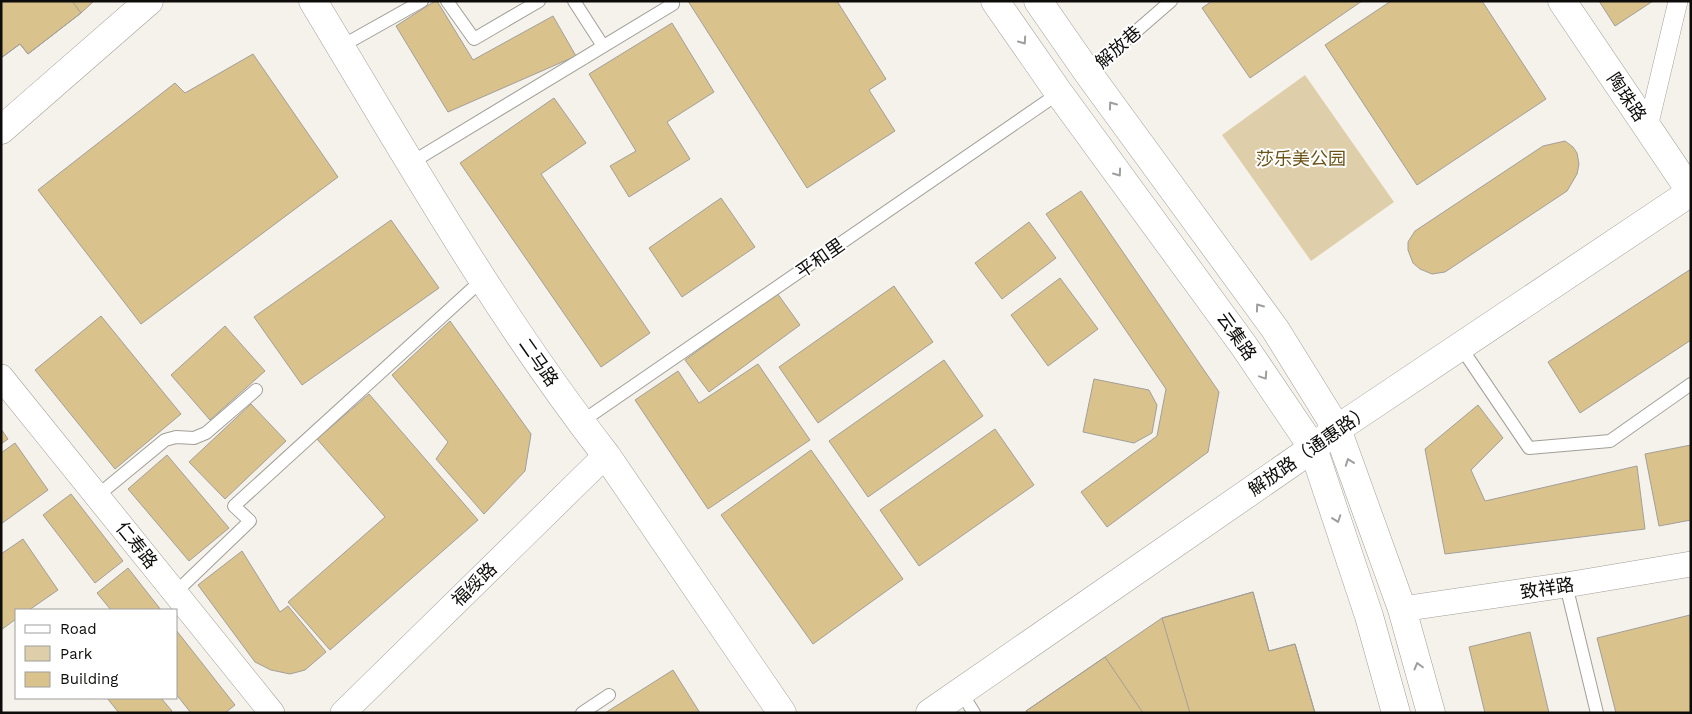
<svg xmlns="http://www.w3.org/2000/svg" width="1692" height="714" viewBox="0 0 1692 714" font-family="'Work Sans','Noto Sans SC',sans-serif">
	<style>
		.green { fill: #dfceaa }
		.building { fill: #dac28d; stroke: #a29f99 }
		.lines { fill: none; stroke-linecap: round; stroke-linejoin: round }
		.service-casing { stroke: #a29f98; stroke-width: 14 }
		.pedestrian-casing { stroke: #a29f98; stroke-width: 20 }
		.minor-casing { stroke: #a29f98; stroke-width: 26 }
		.tertiary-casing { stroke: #a29f98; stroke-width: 29 }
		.primary-casing { stroke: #a29f98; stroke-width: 29 }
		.service { stroke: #fff; stroke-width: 12 }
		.pedestrian { stroke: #fff; stroke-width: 19 }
		.minor { stroke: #fff; stroke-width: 25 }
		.tertiary { stroke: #fff; stroke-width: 28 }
		.primary { stroke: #fff; stroke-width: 28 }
		.oneway { stroke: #9e9e9d }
		.labels { text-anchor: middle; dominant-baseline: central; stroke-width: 4; stroke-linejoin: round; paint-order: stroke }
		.street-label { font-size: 18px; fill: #0d0c0a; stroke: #fff }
		.park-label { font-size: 18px; fill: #6c5416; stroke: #fff }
	</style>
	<rect width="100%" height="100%" fill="#f5f2eb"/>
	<path class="green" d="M1305,75L1394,202L1311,261L1222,135Z"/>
	<path class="building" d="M1,1H94L81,13L28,54L20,44L1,58Z
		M1,1H72L81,13L28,54L20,44L1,58Z
		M435,1H437L473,60L553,16L576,56L448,112L396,26Z
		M688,1H837L886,79L869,90L895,131L807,188Z
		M1212,1H1362L1250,78L1202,8Z
		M1391,1H1482L1546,99L1417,185L1325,45Z
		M1599,1H1653L1615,26Z
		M672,23L714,92L667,122L690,159L629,197L610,166L636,151L589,74Z
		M253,54L338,177L141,324L38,190L175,83L185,93Z
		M554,98L586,143L541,174L650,333L601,367L460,163Z
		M1565,141L1573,147L1577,153L1579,164L1577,174L1567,191L1445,272L1432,274L1420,269L1413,263L1408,250V242L1415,231L1543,146Z
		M1081,191L1219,392L1208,452L1107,527L1081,492L1157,436L1166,389L1046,214Z
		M721,198L755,247L682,297L649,248Z
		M391,220L439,288L302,385L254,317Z
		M1029,222L1056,258L1002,299L975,263Z
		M1691,269V340L1580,413L1548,362Z
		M1060,278L1098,329L1048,366L1011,315Z
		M894,286L933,342L818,423L779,367Z
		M777,293L800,325L709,392L685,360Z
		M101,316L181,414L115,469L35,370Z
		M450,321L531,434L525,471L484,514L436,459L448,442L392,375Z
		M225,326L265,371L210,420L171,375Z
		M944,360L983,416L868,497L829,441Z
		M758,364L810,440L708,509L635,400L678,371L699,403Z
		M1094,379L1149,390L1157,405L1152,433L1134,443L1083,432Z
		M369,394L478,520L330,650L288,602L385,517L317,439Z
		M251,404L286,441L225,499L189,462Z
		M1478,405L1503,438L1471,470L1485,501L1637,466L1645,529L1445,554L1425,449Z
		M1,429L8,439L1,444Z
		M995,429L1034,485L919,566L880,510Z
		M15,443L48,490L1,524V453Z
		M1691,445V520L1659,526L1645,454Z
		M811,450L903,579L813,644L721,515Z
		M167,455L229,528L189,561L128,489Z
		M71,494L123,561L95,583L43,515Z
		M23,539L58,590L29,610H16V619L1,630V554Z
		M242,551L280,612L288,606L326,652L305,670L290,674L271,670L255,662L198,585Z
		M128,568L161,610H111L97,593Z
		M1253,592L1269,651L1295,644L1315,713H1027L1026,711L1162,618Z
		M1253,592L1269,651L1295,644L1315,713H1190L1162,618Z
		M1690,615L1691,713H1616L1597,638Z
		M176,630L235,705L225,713H191L176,694Z
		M1530,632L1549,713H1485L1469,647Z
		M1105,657L1143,713H1027L1026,711Z
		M673,670L700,713H605Z
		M107,698H161L172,711L170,713H119Z"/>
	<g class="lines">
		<g class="service-casing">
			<path id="service" d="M447,1L474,39L539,1
				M574,1L603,46
				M340,47L422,1
				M1088,73L1171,1
				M409,164L673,4
				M1460,346L1529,448L1610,441L1691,384
				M581,422L1059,93
				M97,496L165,440L176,437L194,438L206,433L256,390
				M1566,585L1597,713
				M176,592L250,521L234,506L482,280
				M961,692L974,713
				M582,713L609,695"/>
		</g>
		<g class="pedestrian-casing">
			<path id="pedestrian" d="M1655,133L1649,123L1678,1"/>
		</g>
		<g class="minor-casing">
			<path id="minor" d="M1,377L272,713
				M1402,609L1566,585L1691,564
				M343,713L606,455"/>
		</g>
		<g class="tertiary-casing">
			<path id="tertiary" d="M313,1C406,155 495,312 606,455L782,713
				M1,130L149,1
				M930,713L1313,448L1337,429L1691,192L1562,1"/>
		</g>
		<g class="primary-casing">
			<path id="primary" d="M995,1L1059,93L1244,346L1313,448L1369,616L1396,713
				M1038,1L1088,73L1275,329L1337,429L1402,609L1431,713"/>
		</g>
		<use href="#service" class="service"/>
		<use href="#pedestrian" class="pedestrian"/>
		<use href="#minor" class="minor"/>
		<use href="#tertiary" class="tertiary"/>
		<use href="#primary" class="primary"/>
	</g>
	<defs><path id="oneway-chevron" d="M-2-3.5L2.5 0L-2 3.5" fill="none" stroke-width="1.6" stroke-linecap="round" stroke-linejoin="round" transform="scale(1.25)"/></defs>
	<g class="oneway">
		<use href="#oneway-chevron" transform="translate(1023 41) rotate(55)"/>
		<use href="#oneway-chevron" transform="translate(1112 105) rotate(-126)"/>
		<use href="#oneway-chevron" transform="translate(1118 173) rotate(54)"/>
		<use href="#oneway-chevron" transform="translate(1259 307) rotate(-126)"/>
		<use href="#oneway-chevron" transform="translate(1264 376) rotate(56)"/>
		<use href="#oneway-chevron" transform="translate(1349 462) rotate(-110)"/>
		<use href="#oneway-chevron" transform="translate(1337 519) rotate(71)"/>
		<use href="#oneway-chevron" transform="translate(1418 666) rotate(-105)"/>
	</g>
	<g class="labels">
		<g class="street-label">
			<text transform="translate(1118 47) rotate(-41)">解放巷</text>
			<text transform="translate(1627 97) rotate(56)">陶珠路</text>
			<text transform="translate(820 258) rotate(-35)">平和里</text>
			<text transform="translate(1237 336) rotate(55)">云集路</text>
			<text transform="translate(539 362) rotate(55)">二马路</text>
			<text transform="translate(1309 450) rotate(-35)">解放路（通惠路）</text>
			<text transform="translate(137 545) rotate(51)">仁寿路</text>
			<text transform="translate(474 584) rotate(-44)">福绥路</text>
			<text transform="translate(1547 588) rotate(-9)">致祥路</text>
		</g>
		<g class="park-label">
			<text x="1301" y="158">莎乐美公园</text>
		</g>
	</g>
	<rect width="1692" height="714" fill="none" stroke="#0d0c0a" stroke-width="5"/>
	<rect x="15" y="609" width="162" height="90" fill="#ffffff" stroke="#9e9e9d"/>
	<rect x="25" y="625" width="25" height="8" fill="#ffffff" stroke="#9e9e9d"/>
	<text x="60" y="634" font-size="15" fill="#0d0c0a">Road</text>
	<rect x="25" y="646" width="25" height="15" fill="#dfceaa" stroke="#9e9e9d"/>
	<text x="60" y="659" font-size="15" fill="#0d0c0a">Park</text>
	<rect x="25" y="672" width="25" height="15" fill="#dac28d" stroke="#9e9e9d"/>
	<text x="60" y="684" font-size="15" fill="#0d0c0a">Building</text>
</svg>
